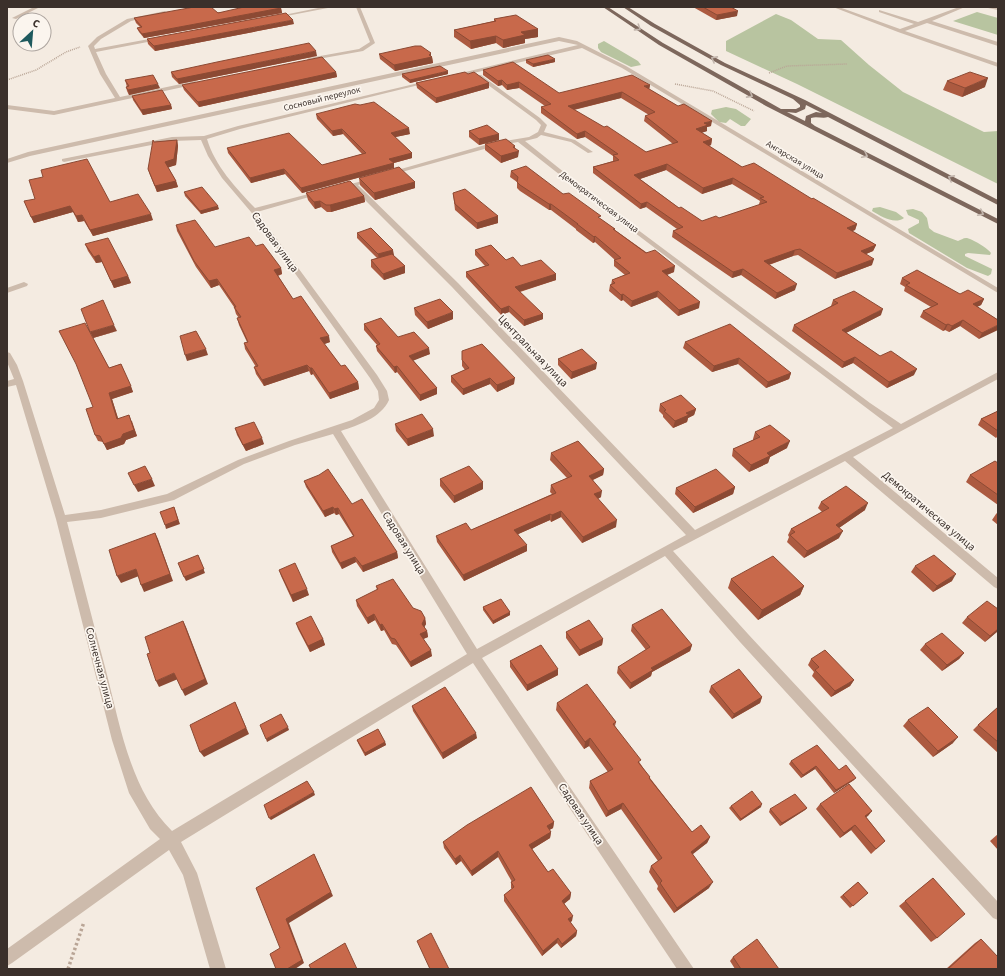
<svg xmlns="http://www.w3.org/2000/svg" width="1005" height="976" viewBox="0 0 1005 976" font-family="'Source Sans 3',sans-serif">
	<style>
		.green { fill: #b8c4a0 }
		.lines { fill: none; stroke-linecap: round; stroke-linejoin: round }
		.path-far1 { stroke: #b9a596; stroke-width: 1.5; stroke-dasharray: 1 1; stroke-linecap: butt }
		.path { stroke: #b9a596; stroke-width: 3.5; stroke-dasharray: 2.5 2.5; stroke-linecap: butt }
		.minor { fill: #cdbbac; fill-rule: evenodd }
		.major { fill: #7d675c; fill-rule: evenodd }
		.wall { fill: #ac5a40; fill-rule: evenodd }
		.shaded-wall { fill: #8c4a34 }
		.building { fill: #c8694b; stroke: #8c4a34; fill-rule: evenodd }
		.oneway { stroke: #c2b5ac }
		.labels { text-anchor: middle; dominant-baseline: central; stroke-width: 3.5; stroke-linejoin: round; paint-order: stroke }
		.far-street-label { font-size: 9px; fill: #3b302b; stroke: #fbf5ee }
		.street-label { font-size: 11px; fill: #3b302b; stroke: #fbf5ee }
	</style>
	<rect width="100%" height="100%" fill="#f4ebe1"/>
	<path class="green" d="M977,12L998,18V35L953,21Z
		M776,14L791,20L818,39L841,40L869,65L903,92L984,132L998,131V184L797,84L726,51V41Z
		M604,41L638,61L641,65L631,67L601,52L598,48V44Z
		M726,107L736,109L751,119L745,126H741L730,119L726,123L719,122L711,114L712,110Z
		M880,207L896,212L904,218C894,225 881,216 872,211L873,208Z
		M913,209L922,212L927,218L929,228L934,232L958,241C961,240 963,238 966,238C971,238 989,249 991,253L990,255L968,253L965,254V256L992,269L991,274L988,276L967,268L909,233L908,229L919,223V220L908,215L906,210Z"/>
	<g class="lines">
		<path class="path-far1" d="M769,73L787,66L847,64
			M7,80L36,70L66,52L80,47
			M675,84L713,91L754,111"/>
		<path class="path" d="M68,969L84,922"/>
		<path class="minor" d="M34,7H40L16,19L12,18Z
			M323,7H333L276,18L274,17Z
			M356,7H360L375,43L363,51L307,61V59L309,58L359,49L370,42Z
			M833,7H839L900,29L914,24L879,12V10L918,22L959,7H965L932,21L998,42V46L927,23L905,31L998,63V67L898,32Z
			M988,7L998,8V10L988,8Z
			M165,11L167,13L131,21L101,39L94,46L95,49L160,37L163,39L96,52L106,74L120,97L195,81L198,83L197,84L54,115L7,109V105L54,111L115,98L100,74L88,46L97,37L127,19Z
			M559,37L577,41L626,66L998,288V293L622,68L582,48L452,78L449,76L578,45L559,41L30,156L7,163V159L28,152Z
			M477,75H481L540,118L547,125L544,132L575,140L593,152L588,153L571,142L541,135L537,138L525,141L610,209L870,403L901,424L998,372V379L853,457L998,578V589L994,587L845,461L673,551L748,634L998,902V920L993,918L740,642L665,556L482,658L694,969H677L473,663L181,842L197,873L226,969H210L183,875L169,850L12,963L7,966V949L160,839L150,829L129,793L112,740L56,519L16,385L7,387V381L14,379L7,362V352L10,353L17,365L23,381L65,515L101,510L167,494L238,460L289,441L352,420L374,408L379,400L378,391L370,378L251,212L222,178L208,156L201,140L172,141L64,162L62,161V159L172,137L204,136L238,126L431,80V82L240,129L207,139C215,166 236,188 255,208L320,191L323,193L257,212L377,375L387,391L389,400C381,418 358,425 341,431L477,649L686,535L452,287L352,187L339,189V187L374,178V180L358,185L458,283L695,530L893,428L606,211L518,142L495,146L391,175H387V173L492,143L529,137L538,132L541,125L536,120L477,77ZM333,434L467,654L172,831C129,789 120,723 105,667C92,619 80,570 67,522L101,518L174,500L244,464L295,445Z
			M24,282L28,284L27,286L7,293V288Z"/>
		<path class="major" d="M603,7H608L663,43L781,109H796L800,107V105L793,99L721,65L651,26L623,7H628L655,24L725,63L805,100L998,200V205L996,204L828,117C823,119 817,116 811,118V123L815,126L998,219V224L766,106L659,45ZM806,105L822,113L816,112L806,116L805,121L787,112L796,113L805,109Z"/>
	</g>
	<path class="wall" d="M693,7H731L737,16L716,20Z
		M281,8L282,13L144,38L139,32L137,28L140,27L136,23L134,18Z
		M494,19L538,29V37L525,39V43L503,48L496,43L471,49L454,37V30L494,21Z
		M294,24L155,51L148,44L147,39Z
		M431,53V56L432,57L433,63L395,71L380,59L379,54Z
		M317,56L179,84L172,77L171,72Z
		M526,60L555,62L533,67L526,63Z
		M483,70L559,93L650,85L649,89L711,126L707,127V131L701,133L712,139L711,145L709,146L742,167L812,199L857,224L855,230L852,231L876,245L873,251L866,254L872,265L835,279L798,255L793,256L769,265L795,290L775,299L741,275L732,278L672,237L673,231L677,229L646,207L640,209L593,173V167L613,161V156L585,137L577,139L541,113V107L545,106L519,88L507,90L502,85L498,86L483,75ZM621,98L649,115L645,116L644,121L673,144L646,152L574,110ZM666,170L702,194L732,184L760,201L759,204L760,205L719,218L702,221L679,208L640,179Z
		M336,72L337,77L199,107L184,90L182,85Z
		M402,74H448L410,83L402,77Z
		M468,74L489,83V88L436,103L417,88L416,83Z
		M125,80L160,88L129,95L127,91L126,87H127Z
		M947,81L985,87L962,97L943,90Z
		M132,96L171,105L172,109L143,115L133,100Z
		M316,114L410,134L395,137L412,153V158L394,163V168L302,193L285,174L251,183L228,153L227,148L322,165L362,154L343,134L333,136L317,119Z
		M469,131L499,134V140L479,145L469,137Z
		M177,140L178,146L176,165L168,167L176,181L178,187L157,192L150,175L148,169L154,142Z
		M485,144L515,149L518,157L501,163L485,150Z
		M511,171L563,194L615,229V230L674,272L667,275L699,308L678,316L657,297L631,307L623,300L621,301L609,291L610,285H611L612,280L625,275L614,266V260H615L595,242L593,243L576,230V229L551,210H549L520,191L517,188V182L510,177Z
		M359,178L415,182V188L375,200L360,185Z
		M184,192L219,209L201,214L185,196Z
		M306,193L364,196L365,202L331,212H327L321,207L315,209L308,200Z
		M453,193L498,216V223L477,229L455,210Z
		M24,201L110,202L153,220L93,236L84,221L78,222L73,212L34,223Z
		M176,225L215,247L256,246L281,268L282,274L278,276L293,299L330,342L324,344L341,366L358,382L359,389L330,399L313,374L311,375L309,371L264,386L256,374L254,367H256L245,349L244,343L247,342L239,325L237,318H239L236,314L234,307L219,285L211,288L196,267L177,231Z
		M357,233L393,250V255L405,266V273L384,280L371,267V260L377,258L357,238Z
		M85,244L128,276L131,283L114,288L102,262L96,263L88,251Z
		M475,250L506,260L521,266L556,274V280L520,292L543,319L524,326L509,312L501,315L466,277V272L485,266L475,255Z
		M902,278L960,294L984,299L981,305L977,307L998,320L979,339L960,326L949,332L945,330L943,331L920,317L923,311L931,307L904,291L905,287L900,284Z
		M833,300L881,315L846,333L880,356L914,375L887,388L853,363L842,368L792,331L794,325L831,306Z
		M414,308L453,319L428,329L415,315Z
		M364,324L398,337L430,354L413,360L437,388V394L420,401L397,372L395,373L377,351L376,346L377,345L364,330Z
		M117,331L93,338L109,368L121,364L133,392L112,399L118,418L132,421L137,436L126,440L124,444L107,450L103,442L98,441L95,435L93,407V337Z
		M685,342L791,373L789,379L766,388L738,364L712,372L683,348Z
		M558,359L596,369L571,379L558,365Z
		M462,360L514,384L497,392L490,384L463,395L451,382V376L465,370L462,366Z
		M660,404L696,409L694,415L688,418L687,422L673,428L663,417V415L659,411Z
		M998,411V436L996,438L978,425L981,419Z
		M395,424L434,436L408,446L396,431Z
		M235,428L264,444L246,451L237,435Z
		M755,432L787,448L770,457L768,463L749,472L732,456L733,449L753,440V439Z
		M551,453L604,469L603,475L593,480L601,497L598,499L616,527L582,543L561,517L551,522L550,520L518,534L527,551L464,581L437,542L436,536L471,530L552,494L550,492L551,485L567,478L550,460Z
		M998,463V505L966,482L970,475Z
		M440,479L483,482V489L454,503L440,486Z
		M304,481L352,504L397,552L398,558L363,572L356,562L342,569L332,552L331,546L353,536L339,514L336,515L334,513L325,517L306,487Z
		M735,487L733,494L693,513L675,494L676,488Z
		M821,502L865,510L839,528V538L804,558L787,542L789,537L788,535L791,529L822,512L818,508Z
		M998,512V525L992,520L996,514Z
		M915,566L952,581L933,592L911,572Z
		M279,570L309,595L293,602L281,576Z
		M731,579L804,586L800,595L758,620L728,588Z
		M376,586L413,608L425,618L426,624L424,627L427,631L428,637L423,639L432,656L411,667L396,645L392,644L384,630L381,631L375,620L368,624L357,606L356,600L377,590Z
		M483,607L510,615L493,624L483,610Z
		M998,609V631L985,642L962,623L967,617Z
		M296,623L323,639L325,645L310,652L298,629Z
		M632,625L692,645L690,651L652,672L651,676L630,689L617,673L618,667L646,650L631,631Z
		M566,632L603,639L602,645L579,656L566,638Z
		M925,644L964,653L959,659L942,671L920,650Z
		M811,659L854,680L850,686L831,697L812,676L814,672L808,665Z
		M510,661L558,675L527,691L510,667Z
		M711,686L762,697L760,703L732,719L709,692Z
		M557,703L616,722L615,726L650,778L692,832L710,837L707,843L692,854L709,888L674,913L657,889L658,886L649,872L651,866L658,861L621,809L606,817L589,788L590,781L608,772L589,746L584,749L556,710Z
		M412,706L477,738L443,759L413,711Z
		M998,707V753L973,730L978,725Z
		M908,720L953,743L933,757L903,726Z
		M357,740L385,742L386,745L365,756L358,743Z
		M791,761L839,770L854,780L834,793L815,769L801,778L789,764Z
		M820,804L872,811L866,817L885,841L871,854L851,830L840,838L816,809Z
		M731,806L761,807L740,821L729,808Z
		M807,808L805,810L780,826L769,812L770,809Z
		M554,822L553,828L549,830L551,832L550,838L532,849L548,872L571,893L570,899L564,904L572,921L570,922L577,931L576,936L561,948L557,943L542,956L504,901V895L512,889L511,888V882H512L498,857L472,876L461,861L456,865L444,848L443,842Z
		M998,834V850L990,841Z
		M933,878L937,938L931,942L899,906Z
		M858,882L868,893L850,908L840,897Z
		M981,939L998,969H946L975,943Z
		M733,957L779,969H735L730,961Z"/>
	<path class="shaded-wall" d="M281,8L282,13L144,38L142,34Z
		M738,11L737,16L716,20L717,15Z
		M293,20L294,24L155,51L154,46Z
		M538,29V37L525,39V43L503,48V40L521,32Z
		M496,36V43L471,49L470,41Z
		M316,51L317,56L179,84L177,79Z
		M431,53V57H432L433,63L395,71L394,65L429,55Z
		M555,59V62L533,67V64Z
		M448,71V74L410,83V80Z
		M336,72L337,77L199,107L198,102Z
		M988,78L985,87L962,97L965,88Z
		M502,80V85L498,86V81Z
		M519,82V88L507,90V85Z
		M489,83V88L436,103V98Z
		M158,84L160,88L129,95L128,90Z
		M650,85L649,90L644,86Z
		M622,92L621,98L568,111V106Z
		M171,105L172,109L143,115L141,110Z
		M712,121L711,126L707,127V131L695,135L696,129L704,123Z
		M409,128L410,134L391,138V133Z
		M342,129L343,134L333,136L332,131Z
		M585,131V137L577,139V134Z
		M499,134V140L479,145V139Z
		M712,139L711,145L702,148L703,142Z
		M177,140L178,146L176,165L167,168L165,162Z
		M515,146V152L519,151L518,157L501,163V156L513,147Z
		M412,153V158L390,164L389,159Z
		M394,163V168L302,193L301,188Z
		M667,164L666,170L634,181V175Z
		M284,169L285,174L251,183L250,178Z
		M733,178L732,184L702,194L703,188Z
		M176,181L178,187L157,192L155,186Z
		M415,182V188L375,200L374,193Z
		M364,196L365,202L331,212L330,205Z
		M320,201L321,207L315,209L314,202Z
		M647,202L646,207L640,209L641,204Z
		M549,204H551V210H549Z
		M70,206L73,212L34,223L31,217Z
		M218,206L219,209L201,214L200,211Z
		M151,214L153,220L93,236L90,230Z
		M82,215L84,221L78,222L76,216Z
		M498,216V223L477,229V223Z
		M857,224L855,230L845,234L847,228Z
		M595,236V242L593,243L594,237Z
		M876,245L873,251L859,257L861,251Z
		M393,250L394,255L379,260L378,254Z
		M795,250L793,256L762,267L764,261Z
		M99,255L102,262L96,263L94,257Z
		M874,259L872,265L835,279L837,273Z
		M405,266V273L384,280L383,274Z
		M675,266L674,272L661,277L662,271Z
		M281,268L282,274L275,276L274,270Z
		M743,269L741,275L732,278L733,272Z
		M556,274V280L515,293V287Z
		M128,276L131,283L114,288L111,281Z
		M217,279L219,285L211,288L209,281Z
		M797,284L795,290L775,299L777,293Z
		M658,291L657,297L631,307L632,301Z
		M623,294V300L621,301V295Z
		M984,299L981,305L970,310L973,304Z
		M700,302L699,308L678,316L679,310Z
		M509,306V312L501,315V309Z
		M883,309L881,315L840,336L842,330Z
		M453,312V319L428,329L427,322Z
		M543,314V319L524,326V320Z
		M963,320L960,326L949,332L952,326Z
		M948,324L945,330L943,331L946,325Z
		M114,325L117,331L93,338L90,332Z
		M998,325V330L979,339L982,333Z
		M329,336L330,342L322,345L320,338Z
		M429,348L430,354L410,362L409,356Z
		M206,349L208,355L187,361L185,355Z
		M855,357L853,363L842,368L844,362Z
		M739,358L738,364L712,372L714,366Z
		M597,363L596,369L571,379L572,372Z
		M307,365L309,371L264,386L262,380Z
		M397,366V372L395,373L394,367Z
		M310,368H312L313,374L311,375Z
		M917,369L914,375L887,388L889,382Z
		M791,373L789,379L766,388L768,382Z
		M490,378V384L463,395V389Z
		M515,378L514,384L497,392V385Z
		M358,382L359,389L330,399L329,393Z
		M131,386L133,392L112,399L120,425L117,419L109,393Z
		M437,388V394L420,401V395Z
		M696,409L694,415L688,418L687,422L673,428L675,421L686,413Z
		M129,415L137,436L126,440L124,444L107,450L104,444Z
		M433,429L434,436L408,446L407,439Z
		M262,438L264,444L246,451L243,445Z
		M790,441L787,448L770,457L768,463L749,472L751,465L767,453Z
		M604,469L603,475L588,482L589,476Z
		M152,479L155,486L138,492L134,485Z
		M483,482V489L454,503V496Z
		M735,487L733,494L693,513L695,507Z
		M602,491L601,497L593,501L594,494Z
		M868,503L865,510L833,532L836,525Z
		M174,507L180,524L166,529L165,525Z
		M333,507L334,513L325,517L323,511Z
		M338,508L339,514L336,515L334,509Z
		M561,511V517L551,522L552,515Z
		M550,514V520L514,536V530Z
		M617,520L616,527L582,543L583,537Z
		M843,531L839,538L804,558L807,551Z
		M155,533L158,539L173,581L144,592L141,585Z
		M527,545V551L464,581L463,575Z
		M397,552L398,558L363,572L362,566Z
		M198,555L205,573L186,581L184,577Z
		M355,557L356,562L342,569L340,563Z
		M136,569L139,576L121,583L117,576Z
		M956,574L952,581L933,592L937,586Z
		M804,586L800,595L758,620L762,610Z
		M307,589L309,595L293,602L291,595Z
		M510,612V615L493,624V621Z
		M374,614L375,620L368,624L367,618Z
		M425,618L426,624L423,630L422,624Z
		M183,621L186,627L208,684L185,696L182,690Z
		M382,624L384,630L381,631L380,625Z
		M998,629V631L985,642L990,636Z
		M427,631L428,637L421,640L420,634Z
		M323,639L325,645L310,652L308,646Z
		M603,639L602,645L579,656L580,650Z
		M692,645L690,651L652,672L651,676L630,689L631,683L651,668Z
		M431,650L432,656L411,667L410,662Z
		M964,653L959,659L942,671L947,665Z
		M558,669V675L527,691V685Z
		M174,673L178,679L159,687L156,681Z
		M854,680L850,686L831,697L835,691Z
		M762,697L760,703L732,719L734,714Z
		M235,702L249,734L204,757L200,752Z
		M288,727L289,730L267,742L266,739Z
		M476,733L477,738L443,759L442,753Z
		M958,737L953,743L933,757L938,751Z
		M590,738L589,746L584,749L585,742Z
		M385,742L386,745L365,756V753Z
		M816,766L815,769L801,778L803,775Z
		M856,778L854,780L834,793L836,790Z
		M314,792L315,795L271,820L269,818Z
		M623,803L621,809L606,817L608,811Z
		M762,804L761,807L740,821L741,819Z
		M807,808L805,810L780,826L782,823Z
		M872,811L868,816L860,821L865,816Z
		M554,822L553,828L546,832L547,826Z
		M855,825L851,830L840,838L844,833Z
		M551,832L550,838L529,851V845Z
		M710,837L707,843L688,858L691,852Z
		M498,851V857L472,876L471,871Z
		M314,854L333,896L289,923L304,963L295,969H287L286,919Z
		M460,855L461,861L456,865L455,859Z
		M713,882L709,888L674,913L677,908Z
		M571,893L570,899L561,906L562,901Z
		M573,916L572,921L567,924L568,919Z
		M577,931L576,936L561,948L562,944Z
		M558,938L557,943L542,956L543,951Z"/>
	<path class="building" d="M194,7H211L218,13L244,7H280L281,8L142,34L137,28L142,27L134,18Z
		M703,7H731L738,11L717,15Z
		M286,13L293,20L154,46L147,39Z
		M516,15L538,29L521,32L525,35L503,40L496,36L470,41L454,30L496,21L494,19Z
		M309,43L316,51L177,79L171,72L217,62Z
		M415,46H421L431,53L429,55L432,57L394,65L379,54Z
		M548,55L555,59L533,64L526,60Z
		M322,57L336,72L198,102L182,85Z
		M513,62L559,93L632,75L650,85L644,86L678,106L684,104L712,121L704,123L708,125L696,129L712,139L703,142L742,167L754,163L812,199L813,198L857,224L847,228L876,245L861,251L874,259L837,273L800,249L795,250L764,261L797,284L777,293L743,269L733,272L673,231L683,227L647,202L641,204L593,167L619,160L613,155L618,154L585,131L577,134L541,107L551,104L519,82L507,85L502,80L498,81L483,70ZM622,92L655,112L645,116L678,142L646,152L607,126L604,127L568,106ZM667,164L703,188L733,178L764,197L760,198L767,202L719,218L716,216L702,221L681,207L679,208L634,175Z
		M440,66L448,71L410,80L402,74Z
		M465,72L468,74L474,72L489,83L436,98L416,83Z
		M970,72L988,78L965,88L947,81Z
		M153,75L158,84L128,90L126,87L129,86L125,80Z
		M162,90L171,105L141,110L132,96Z
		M374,102L409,128L391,133L412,153L389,159L394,163L301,188L284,169L250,178L227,148L289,133L322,165L366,153L342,129L332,131L316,114L355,104L360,105Z
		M487,125L499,134L479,139L469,131Z
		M506,139L515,146L513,147L519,151L501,156L485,144Z
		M153,140L154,142L177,140L174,159L165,162L176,181L155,186L148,169Z
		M87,159L110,202L138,194L151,214L90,230L82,215L76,216L70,206L31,217L24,201L35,199L29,180L43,177L41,170Z
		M526,166L563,194L569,193L601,216L598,217L615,229H613L646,253L655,250L675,266L662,271L700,302L679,310L658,291L632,301L623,294L621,295L610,285L615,283L612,280L630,273L614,260L621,258L595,236L594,237L577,224H578L551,204H549L520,185L517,182L518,177L511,171Z
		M399,167L415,182L374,193L359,178Z
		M350,181L364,196L330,205H326L320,201L314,202L306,193Z
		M202,187L218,206L200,211L184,192Z
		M465,189L498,216L477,223L455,204L453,193Z
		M195,220L215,247L249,237L256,246L263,244L281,268L274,270L293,299L301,296L329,336L320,338L341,366L345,365L358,382L329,393L312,368H310L307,365L262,380L254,367L258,366L244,343L248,342L237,318L241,317L234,307H236L217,279L209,281L194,261L176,225Z
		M371,228L393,250L378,254L357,233Z
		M108,238L128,276L111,281L99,255L94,257L85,244Z
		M491,245L506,260L513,257L521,266L541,260L556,274L515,287L543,314L524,320L509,306L501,309L466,272L489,265L475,250Z
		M392,254L405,266L383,274L371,260Z
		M917,270L960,294L968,290L984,299L973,304L998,320V325L982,333L963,320L952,326L948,324L946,325L923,311L938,304L906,285L910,283L902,278Z
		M854,291L883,309L842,330L880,356L891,351L917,369L889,382L855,357L844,362L794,325L838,303L833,300Z
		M440,299L453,312L427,322L414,308Z
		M103,300L114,325L90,332L81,309Z
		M381,318L398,337L414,332L429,348L409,356L437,388L420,395L397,366L394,367L376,346L380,344L364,324Z
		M85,323L109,368L121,364L131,386L109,393L117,419L129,415L134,430L123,434L121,438L104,444L100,436L95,435L86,409L93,407L76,364L59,331Z
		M730,324L791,373L768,382L739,358L714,366L685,342Z
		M196,331L206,349L185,355L180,336Z
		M482,344L515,378L497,385L490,378L463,389L451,376L469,368L462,360V351Z
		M582,349L597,363L572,372L558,359Z
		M681,395L696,409L686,413L689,415L675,421L664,411L666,410L660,404Z
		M998,411V431L981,419Z
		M422,414L433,429L407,439L395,424Z
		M254,422L262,438L243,445L235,428Z
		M770,425L790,441L767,453L770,456L751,465L733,449L760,437L755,432Z
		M578,441L604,469L589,476L602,491L594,494L617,520L583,537L561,511L552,515L550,514L514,530L527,545L463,575L436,536L466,523L471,530L556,493L551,485L572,476L551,453Z
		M995,461L998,463V495L970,475Z
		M145,466L152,479L134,485L128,473Z
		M469,466L483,482L454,496L440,479Z
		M328,469L352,504L362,499L397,552L362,566L355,557L340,563L331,546L354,536L338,508L334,509L333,507L323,511L304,481L319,475Z
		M716,469L735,487L695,507L676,488Z
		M846,486L868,503L836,525L843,531L807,551L790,535L795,532L791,529L829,508L821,502Z
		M174,507L178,520L165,525L160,512Z
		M155,533L170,574L141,585L136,569L117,576L109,550Z
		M198,555L204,569L184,577L178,563Z
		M934,555L956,574L937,586L915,566Z
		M773,556L804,586L762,610L731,579Z
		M295,563L307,589L291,595L279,570Z
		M393,579L413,608L421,611L425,618L422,624L427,631L420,634L431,650L410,662L395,639L391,638L382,624L380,625L374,614L367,618L356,600L378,589L376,586Z
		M501,599L510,612L493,621L483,607Z
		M987,601L998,609V629L990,636L967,617Z
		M662,609L692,645L651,668L653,670L631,683L618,667L650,647L632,625Z
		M311,616L323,639L308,646L296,623Z
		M589,620L603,639L580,650L566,632Z
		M183,621L205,679L182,690L174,673L156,681L147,654L150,653L145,637Z
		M942,633L964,653L947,665L925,644Z
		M541,645L558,669L527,685L510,661Z
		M825,650L854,680L835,691L815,670L819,667L811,659Z
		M739,669L762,697L734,714L711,686Z
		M587,684L616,722L613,724L641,760L638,762L650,777L649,778L692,832L701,825L710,837L691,852L713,882L677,908L660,883L662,881L651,866L662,858L623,803L608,811L590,781L613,769L590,738L585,742L557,703Z
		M445,687L476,733L442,753L412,706Z
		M235,702L246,728L200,752L190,725Z
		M928,707L958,737L938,751L908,720Z
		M998,707V742L978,725Z
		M281,714L288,727L266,739L260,725Z
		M378,729L385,742L365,753L357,740Z
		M817,745L839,770L846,765L856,778L836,790L816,766L803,775L791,761Z
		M307,781L314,792L269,818L264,805Z
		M849,784L872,811L865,816L885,841L876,849L855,825L844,833L820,804Z
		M531,787L554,822L547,826L551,832L529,845L548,872L553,869L571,893L562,901L573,916L568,919L577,931L562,944L558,938L543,951L504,895L514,887L511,882L515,880L498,851L471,871L460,855L455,859L443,842L467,825Z
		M752,791L762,804L741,819L731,806Z
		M795,794L807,808L782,823L770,809Z
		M314,854L331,892L286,919L302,960L287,969H276L270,954L280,948L256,888Z
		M933,878L965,914L937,938L905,901Z
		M858,882L868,893L853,906L843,895Z
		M431,933L449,969H430L417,941Z
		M757,939L779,969H741L733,957Z
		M981,939L998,957V969H948Z
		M345,943L357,969H311L309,965Z"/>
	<defs><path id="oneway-chevron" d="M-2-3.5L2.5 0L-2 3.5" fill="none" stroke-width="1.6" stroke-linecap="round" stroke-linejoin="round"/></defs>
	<g class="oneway">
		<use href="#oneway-chevron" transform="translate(638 28) rotate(33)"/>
		<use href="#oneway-chevron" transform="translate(714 59) rotate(-151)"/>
		<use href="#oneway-chevron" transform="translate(750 95) rotate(29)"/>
		<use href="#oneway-chevron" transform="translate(865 155) rotate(26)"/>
		<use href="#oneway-chevron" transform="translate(951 178) rotate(-152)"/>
		<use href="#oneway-chevron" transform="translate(981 213) rotate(27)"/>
	</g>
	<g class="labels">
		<g class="far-street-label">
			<text transform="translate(322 99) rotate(-14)">Сосновый переулок</text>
			<text transform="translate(795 160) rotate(31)">Ангарская улица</text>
			<text transform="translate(599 202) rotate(37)">Демократическая улица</text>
		</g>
		<g class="street-label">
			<text transform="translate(275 242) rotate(54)">Садовая улица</text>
			<text transform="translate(533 351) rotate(46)">Центральная улица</text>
			<text transform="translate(929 511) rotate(40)">Демократическая улица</text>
			<text transform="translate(404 543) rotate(58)">Садовая улица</text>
			<text transform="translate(100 668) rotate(75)">Солнечная улица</text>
			<text transform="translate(581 814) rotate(56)">Садовая улица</text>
		</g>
	</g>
	<rect width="1005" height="976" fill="none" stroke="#3b302b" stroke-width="16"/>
	<g transform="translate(32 32) rotate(26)"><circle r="19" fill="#fbf5ee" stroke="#aea6a0"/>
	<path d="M0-3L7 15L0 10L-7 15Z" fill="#1f5a5e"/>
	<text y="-6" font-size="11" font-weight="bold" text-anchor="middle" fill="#3b302b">С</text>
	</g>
</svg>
